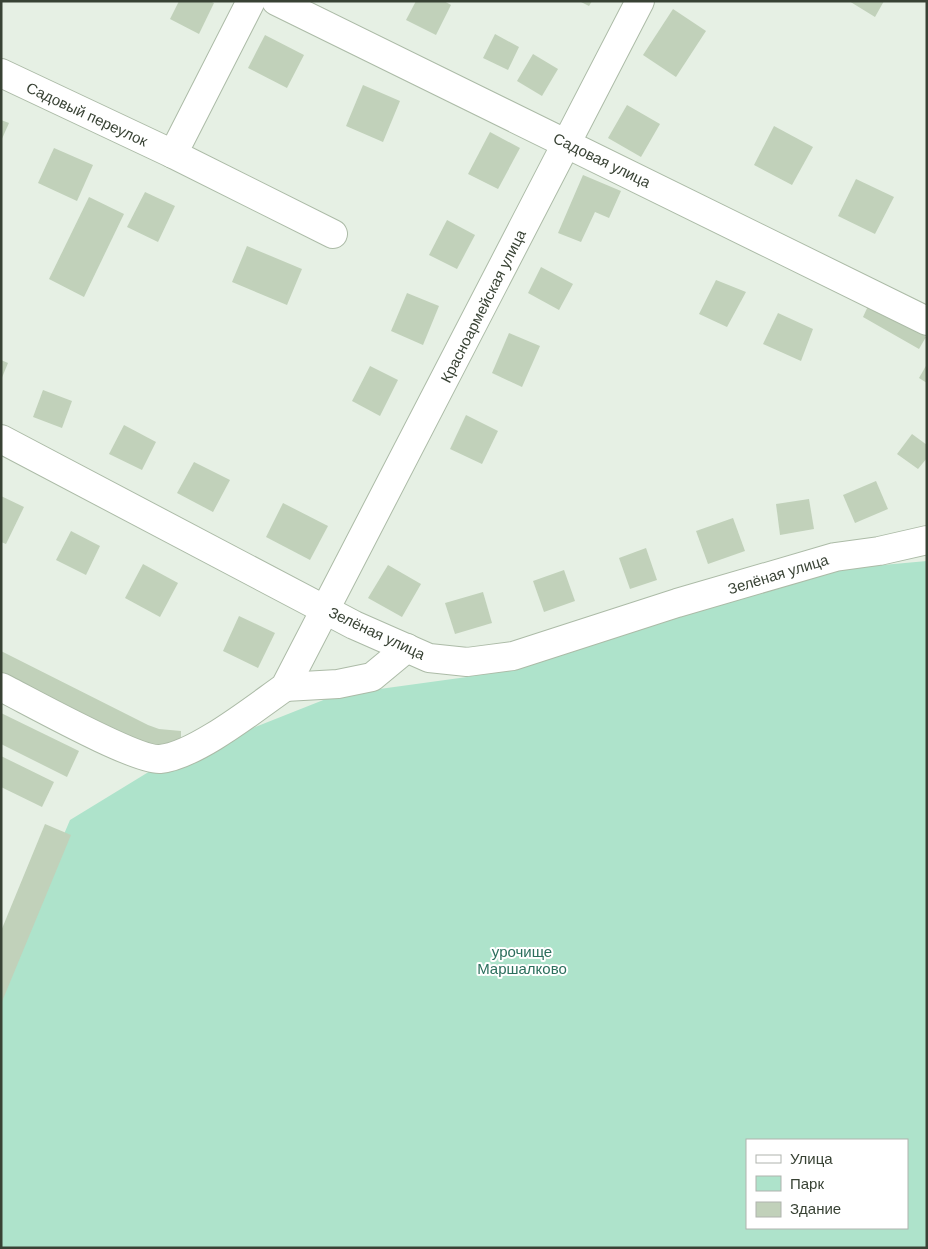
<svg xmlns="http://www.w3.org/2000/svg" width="928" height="1249" font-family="Arial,sans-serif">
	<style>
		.green { fill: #aee3cb; fill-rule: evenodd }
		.building { fill: #c1d1ba }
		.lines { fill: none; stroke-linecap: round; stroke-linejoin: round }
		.minor-casing { stroke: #acbba7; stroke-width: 30 }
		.minor { stroke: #fff; stroke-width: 28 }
		.labels { text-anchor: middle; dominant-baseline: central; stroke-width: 4; stroke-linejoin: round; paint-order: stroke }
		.street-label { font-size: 15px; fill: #384234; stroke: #fff }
		.park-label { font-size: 15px; fill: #2c6f5d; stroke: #fff }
	</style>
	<rect width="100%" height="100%" fill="#e6f0e4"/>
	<!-- green -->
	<path class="green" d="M 927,561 L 927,1248 L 1,1248 L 1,995 L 14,952 L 70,820 L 160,765 L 336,695 L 467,677 L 805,572 ZM 747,1140 L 907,1140 L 907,1228 L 747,1228 Z"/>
	<!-- building -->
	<g class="building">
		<path d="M 179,1 L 210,1 L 214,3 L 199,34 L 170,19 Z"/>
		<path d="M 416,1 L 444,1 L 451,5 L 436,35 L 406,20 Z"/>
		<path d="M 579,1 L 592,1 L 589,6 Z"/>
		<path d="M 849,1 L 884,1 L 875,17 Z"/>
		<path d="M 673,9 L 706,31 L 676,77 L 643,55 Z"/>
		<path d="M 495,34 L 519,47 L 508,70 L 483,58 Z"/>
		<path d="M 265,35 L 304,55 L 287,88 L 248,68 Z"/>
		<path d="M 533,54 L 558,69 L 542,96 L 517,81 Z"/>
		<path d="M 363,85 L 400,101 L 383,142 L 346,126 Z"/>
		<path d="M 627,105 L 660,124 L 641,157 L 608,138 Z"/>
		<path d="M 1,120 L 9,123 L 1,141 Z"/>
		<path d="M 774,126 L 813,147 L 792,185 L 754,165 Z"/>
		<path d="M 490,132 L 520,148 L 498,189 L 468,174 Z"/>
		<path d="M 54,148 L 93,165 L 77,201 L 38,183 Z"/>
		<path d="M 583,175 L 621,191 L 609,218 L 595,212 L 581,242 L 558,233 Z"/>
		<path d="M 856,179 L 894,197 L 875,234 L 838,216 Z"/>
		<path d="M 145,192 L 175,206 L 158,242 L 127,227 Z"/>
		<path d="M 89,197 L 124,214 L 84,297 L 49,279 Z"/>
		<path d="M 447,220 L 475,235 L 457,269 L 429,255 Z"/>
		<path d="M 247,246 L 302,269 L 287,305 L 232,282 Z"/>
		<path d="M 541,267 L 573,284 L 559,310 L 528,293 Z"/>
		<path d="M 716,280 L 746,292 L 727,327 L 699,314 Z"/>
		<path d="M 407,293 L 439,306 L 423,345 L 391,331 Z"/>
		<path d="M 869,304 L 926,337 L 919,349 L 863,317 Z"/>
		<path d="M 778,313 L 813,329 L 801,361 L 763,344 Z"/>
		<path d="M 509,333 L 540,346 L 522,387 L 492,373 Z"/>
		<path d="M 1,360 L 8,363 L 1,380 Z"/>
		<path d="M 927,364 L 927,383 L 919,378 Z"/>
		<path d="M 370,366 L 398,380 L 380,416 L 352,401 Z"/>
		<path d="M 43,390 L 72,401 L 62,428 L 33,417 Z"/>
		<path d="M 466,415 L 498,431 L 482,464 L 450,449 Z"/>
		<path d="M 124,425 L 156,442 L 142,470 L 109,454 Z"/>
		<path d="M 912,434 L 927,445 L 927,458 L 918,469 L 897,454 Z"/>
		<path d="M 194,462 L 230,480 L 213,512 L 177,493 Z"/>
		<path d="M 876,481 L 888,509 L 855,523 L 843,495 Z"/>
		<path d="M 1,496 L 24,507 L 6,544 L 1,542 Z"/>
		<path d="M 809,499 L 814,529 L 780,535 L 776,504 Z"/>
		<path d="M 283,503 L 328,526 L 310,560 L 266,537 Z"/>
		<path d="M 733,518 L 745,551 L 708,564 L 696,531 Z"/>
		<path d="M 71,531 L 100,546 L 86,575 L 56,560 Z"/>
		<path d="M 646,548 L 657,580 L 630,589 L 619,558 Z"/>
		<path d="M 143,564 L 178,583 L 160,617 L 125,598 Z"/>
		<path d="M 388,565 L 421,584 L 402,617 L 368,598 Z"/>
		<path d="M 564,570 L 575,601 L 544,612 L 533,581 Z"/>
		<path d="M 483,592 L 492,623 L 455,634 L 445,603 Z"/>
		<path d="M 239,616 L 275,633 L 258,668 L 223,651 Z"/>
		<path d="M 1,651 L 148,725 L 159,729 L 181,731 L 181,751 L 166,756 L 1,679 Z"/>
		<path d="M 1,713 L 79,751 L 67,777 L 1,744 Z"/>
		<path d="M 1,756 L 54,782 L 42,807 L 1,787 Z"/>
		<path d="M 45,824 L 71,835 L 1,1004 L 1,931 Z"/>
	</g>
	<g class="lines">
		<defs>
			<g id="minor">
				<path d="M 251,1 L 173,154 L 333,234"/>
				<path d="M 276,1 L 927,321"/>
				<path d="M 1,73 L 173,154"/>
				<path d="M 1,439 L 354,625 L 429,658 L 467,662 L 513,656 L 677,603 L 835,557 L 879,551 L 927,540"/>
				<path d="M 1,687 C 29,701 136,761 160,759 C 195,756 255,708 285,687 L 640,1"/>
				<path d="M 285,687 L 338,684 L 372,677 L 407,648"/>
			</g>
		</defs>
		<!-- minor casing -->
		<use href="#minor" class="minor-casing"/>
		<!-- minor -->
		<use href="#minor" class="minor"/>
	</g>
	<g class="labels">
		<!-- street labels -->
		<g class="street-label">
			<text transform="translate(87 114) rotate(25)">Садовый переулок</text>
			<text transform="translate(602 160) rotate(26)">Садовая улица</text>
			<text transform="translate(483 306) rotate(-63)">Красноармейская улица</text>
			<text transform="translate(778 574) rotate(-17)">Зелёная улица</text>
			<text transform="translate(377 633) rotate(25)">Зелёная улица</text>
		</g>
		<!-- park labels -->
		<g class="park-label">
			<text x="522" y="951">урочище<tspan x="522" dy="17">Маршалково</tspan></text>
		</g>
	</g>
	<!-- border -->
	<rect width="928" height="1249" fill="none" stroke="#384234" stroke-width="5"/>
	<!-- legend -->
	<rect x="746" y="1139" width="162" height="90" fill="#ffffff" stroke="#afb3ae"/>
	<rect x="756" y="1155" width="25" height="8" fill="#ffffff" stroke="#afb3ae"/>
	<text x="790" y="1164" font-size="15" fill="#384234">Улица</text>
	<rect x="756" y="1176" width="25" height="15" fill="#aee3cb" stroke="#afb3ae"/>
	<text x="790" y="1189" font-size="15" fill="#384234">Парк</text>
	<rect x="756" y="1202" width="25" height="15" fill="#c1d1ba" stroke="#afb3ae"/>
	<text x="790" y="1214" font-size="15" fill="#384234">Здание</text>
</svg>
